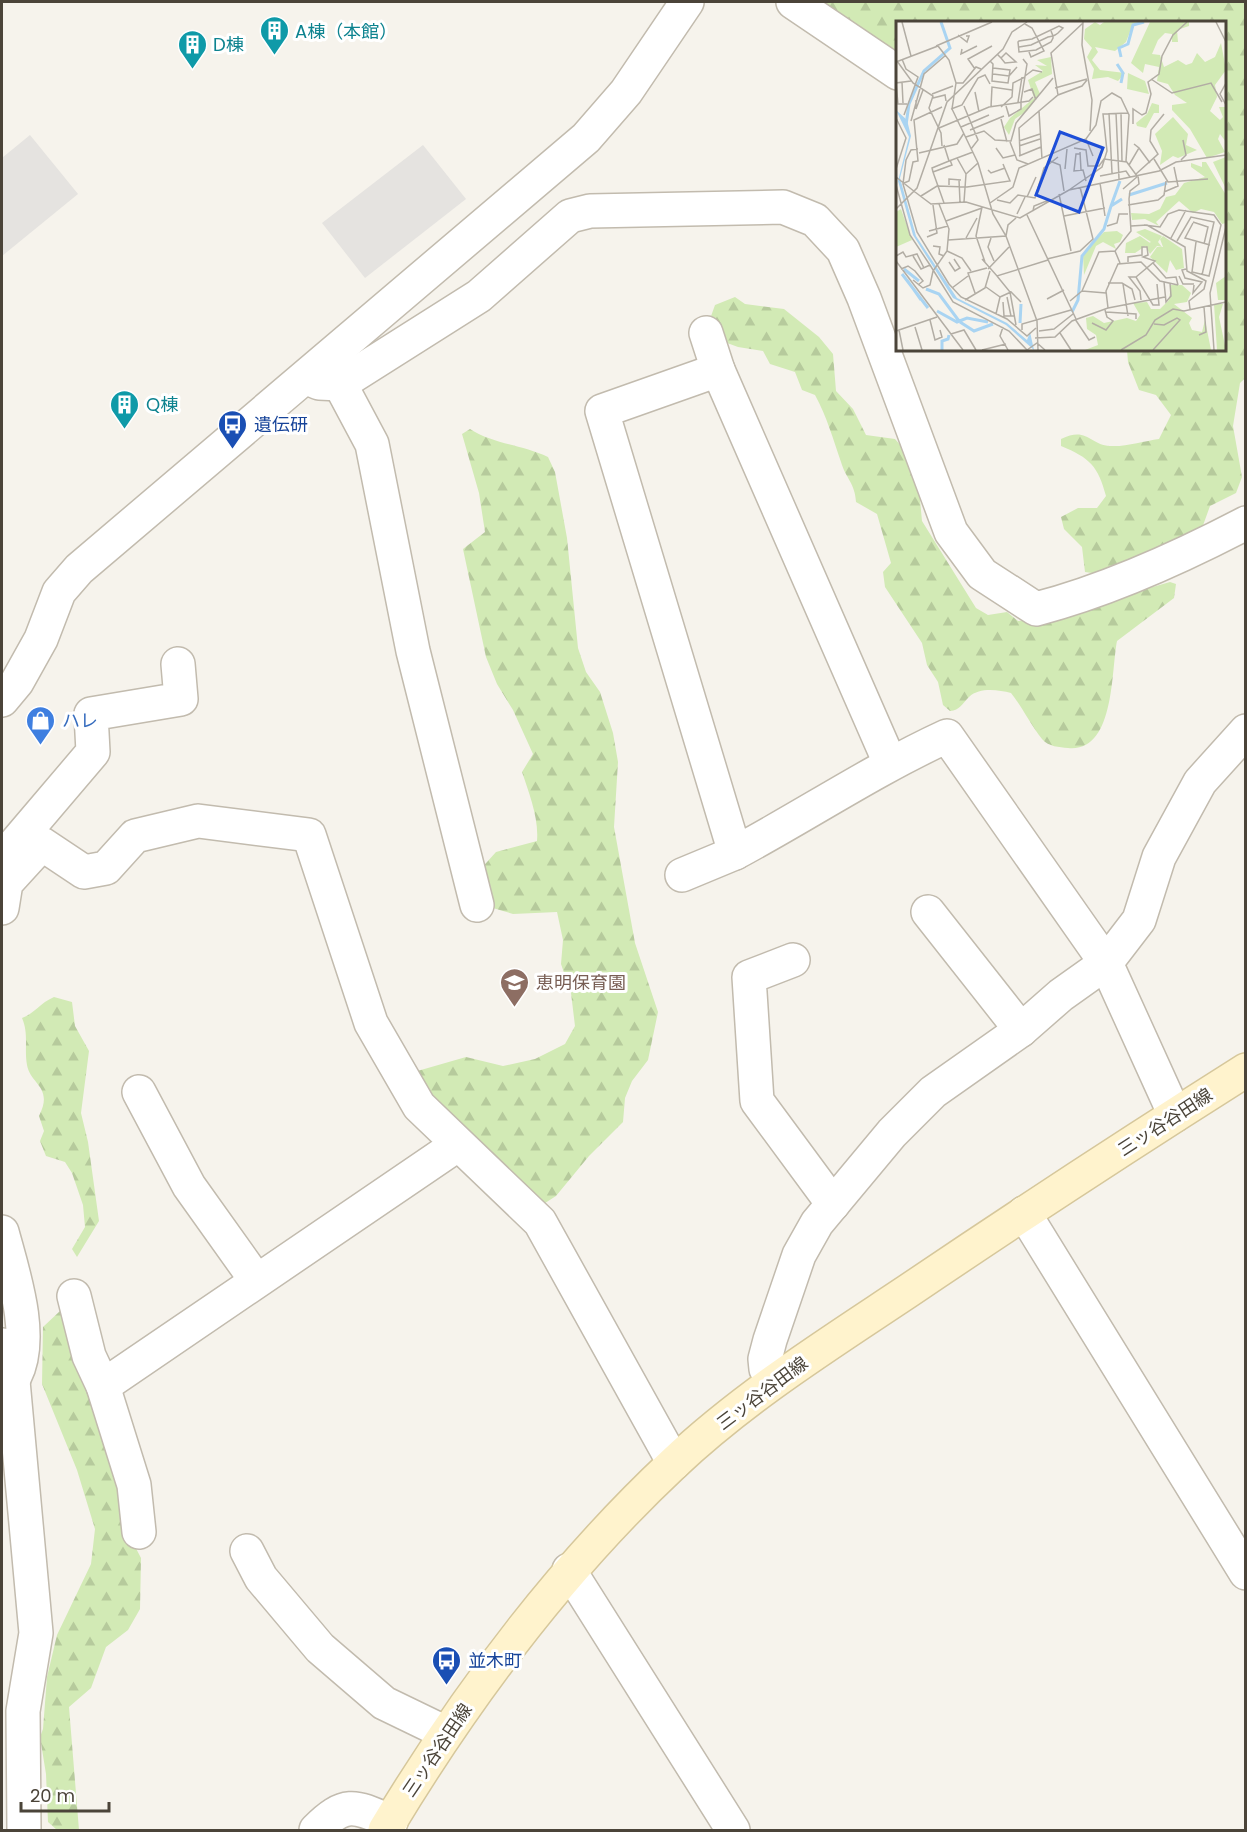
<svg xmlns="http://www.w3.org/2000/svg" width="1247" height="1832" font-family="Poppins,'Noto Sans JP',sans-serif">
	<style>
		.forest { fill: url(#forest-firs) }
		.parking { fill: #e5e3e0 }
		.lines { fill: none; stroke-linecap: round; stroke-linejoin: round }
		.street-casing { stroke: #c2bbae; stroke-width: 36 }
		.secondary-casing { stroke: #d6c79b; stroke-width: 36 }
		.street { stroke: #fff; stroke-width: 33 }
		.secondary { stroke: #fff3cd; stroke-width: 33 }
		.labels { text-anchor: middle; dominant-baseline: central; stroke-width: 6; stroke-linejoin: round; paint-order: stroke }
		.culture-label { font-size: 18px; fill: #0d838f; stroke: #fff; text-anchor: start }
		.transit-label { font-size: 18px; fill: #164399; stroke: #fff; text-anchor: start }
		.shop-label { font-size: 18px; fill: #366cbe; stroke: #fff; text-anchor: start }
		.education-label { font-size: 18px; fill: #785e54; stroke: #fff; text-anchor: start }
		.street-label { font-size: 18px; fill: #4b4439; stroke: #fff }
		.inset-river { fill: none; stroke: #a9d4f2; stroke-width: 3 }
		.inset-road { fill: none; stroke: #b2ada4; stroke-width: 1.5 }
		.view { fill: #1d4ed8; fill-opacity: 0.15; stroke: #1d4ed8; stroke-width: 3 }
		.inset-edge { fill: none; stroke: #4b4439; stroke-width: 3 }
	</style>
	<defs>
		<pattern id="forest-firs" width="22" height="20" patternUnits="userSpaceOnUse" patternTransform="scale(1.5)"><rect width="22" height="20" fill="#d2eab5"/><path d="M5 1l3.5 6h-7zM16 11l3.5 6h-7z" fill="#b6ca9c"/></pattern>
	</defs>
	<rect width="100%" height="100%" fill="#f6f3ec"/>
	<!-- forest -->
	<g class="forest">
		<path d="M 817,2 L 1245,2 L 1246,377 L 1240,383 L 1233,426 L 1242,477 L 1236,493 L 1210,506 L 1201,531 L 1106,575 L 1085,572 L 1082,547 L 1064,529 L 1061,517 L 1078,508 L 1097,508 L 1106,496 C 1098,466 1090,458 1061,446 L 1061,439 C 1087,426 1090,445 1110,446 C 1126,447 1144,441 1159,439 L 1171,415 L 1156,395 L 1139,390 L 1128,362 L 1127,350 L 1224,350 L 1224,22 L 898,22 L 897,55 Z"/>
		<path d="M 735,297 L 745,304 L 784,309 L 819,337 L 833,354 L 836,391 L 853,409 L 866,435 L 895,439 L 911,457 L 918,478 L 922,521 L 976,608 L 988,615 L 1007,612 L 1018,621 L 1045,618 L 1170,582 L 1176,584 L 1174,598 L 1117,641 C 1111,671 1115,753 1068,748 C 1059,747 1049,747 1042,739 C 1031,725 1022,707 1011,693 C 998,690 980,687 969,697 C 962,704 960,710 950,711 L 943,705 L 938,682 L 927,665 L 922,643 L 885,587 L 883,572 L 891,563 L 877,514 L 856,502 C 855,483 846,479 841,462 C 833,439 827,417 815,395 L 802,390 L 795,372 L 770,364 L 763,351 L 738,347 L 719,340 L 710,319 L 715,305 Z"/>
		<path d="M 470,429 C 493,444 523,445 548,457 L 555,472 L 567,538 L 578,648 L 586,672 L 600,692 L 613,733 L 618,762 L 614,827 L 635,943 L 658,1012 L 648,1060 L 632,1081 L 625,1098 L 623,1122 L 589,1156 L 556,1196 L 542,1205 L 486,1164 L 414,1072 L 466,1057 L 503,1066 L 535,1059 L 565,1044 L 575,1026 L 571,993 L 561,964 L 563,940 L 557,912 L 513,914 L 486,906 L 478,872 L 496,852 L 537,841 C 539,818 529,793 522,772 L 533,754 L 513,710 L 497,684 L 486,657 L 463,549 L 485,532 L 479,493 L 462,434 Z"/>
		<path d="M 54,997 L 72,1002 L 75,1026 L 89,1051 L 81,1113 L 88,1142 L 99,1221 L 77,1257 L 72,1249 L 85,1227 L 83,1205 L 72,1173 L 65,1162 L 46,1156 L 40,1141 L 44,1131 L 39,1116 C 54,1087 30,1084 27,1065 C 24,1048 29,1034 22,1018 C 35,1013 40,1003 54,997 Z"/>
		<path d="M 60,1311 L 72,1314 L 97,1393 L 128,1533 L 141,1558 L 140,1609 L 128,1630 L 106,1647 L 91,1688 L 69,1707 L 79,1830 L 57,1830 L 48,1822 L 46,1774 L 40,1737 L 43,1729 L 47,1677 L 57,1635 L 91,1564 L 95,1529 L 77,1470 L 42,1384 L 43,1327 Z"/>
	</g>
	<!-- parking -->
	<g class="parking">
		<path d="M 30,135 L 78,194 L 2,256 L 2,158 Z"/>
		<path d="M 423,145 L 466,199 L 365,278 L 322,223 Z"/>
	</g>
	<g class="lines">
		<defs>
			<g id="street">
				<path d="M 793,2 L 898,73"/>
				<path d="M 706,333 L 718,370 L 890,763"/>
				<path d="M 718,370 L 602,411 L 735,853 C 806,815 873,770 947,736 L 1106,963 L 1175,1115"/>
				<path d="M 307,378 L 319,383 L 340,384 L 479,296 L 570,216 L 590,211 L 783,207 L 815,220 L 843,250 L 864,298 L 951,532 L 982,574 L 1036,609 C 1109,590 1179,558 1246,523"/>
				<path d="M 340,384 L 372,444 L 413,651 L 477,905"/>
				<path d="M 2,700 L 17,682 L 41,639 L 59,592 L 79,569 L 586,138 L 626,92 L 687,2"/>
				<path d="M 42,844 L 84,872 L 106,868 L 135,836 L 198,821 L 309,835 L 371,1023 L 419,1106 L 540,1222 L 674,1463"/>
				<path d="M 2,859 L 93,752 L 91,714 L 181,699 L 178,664"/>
				<path d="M 682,875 L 735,853"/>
				<path d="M 2,908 L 6,883 L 38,848"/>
				<path d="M 928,912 L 1021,1030"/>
				<path d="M 793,960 L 749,977 L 757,1101 L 833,1204"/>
				<path d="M 139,1092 L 189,1186 L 256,1280"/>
				<path d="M 1024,1213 L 1246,1573"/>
				<path d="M 2,1232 C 13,1273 35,1337 15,1376"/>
				<path d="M 74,1296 L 89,1356 L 103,1386 L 134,1485 L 139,1532"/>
				<path d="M 2,1345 L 13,1381 L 36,1633 L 23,1711 L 24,1830"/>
				<path d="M 773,1381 L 766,1369 L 765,1359 L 770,1340 L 799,1255 L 817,1223 L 892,1133 L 933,1092 L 1021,1030 L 1061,995 L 1106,963 L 1139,920 L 1159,857 L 1200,782 L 1246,731"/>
				<path d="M 103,1386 L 457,1145"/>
				<path d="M 247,1551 L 261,1578 L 320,1648 L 384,1703 L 446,1733"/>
				<path d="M 569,1570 L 733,1830"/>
				<path d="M 316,1830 C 346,1800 355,1806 391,1822"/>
			</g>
			<path id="secondary" d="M 385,1830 C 465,1697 560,1570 673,1464 C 744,1397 827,1345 908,1291 C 1019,1216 1132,1142 1246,1070"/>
		</defs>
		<!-- street casing -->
		<use href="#street" class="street-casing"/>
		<!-- secondary casing -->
		<use href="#secondary" class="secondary-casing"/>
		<!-- street -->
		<use href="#street" class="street"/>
		<!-- secondary -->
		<use href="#secondary" class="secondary"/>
	</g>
	<!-- icons -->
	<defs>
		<symbol id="building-pin" viewBox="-11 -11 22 30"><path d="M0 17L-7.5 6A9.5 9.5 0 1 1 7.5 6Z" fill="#0f9aa8" stroke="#fff"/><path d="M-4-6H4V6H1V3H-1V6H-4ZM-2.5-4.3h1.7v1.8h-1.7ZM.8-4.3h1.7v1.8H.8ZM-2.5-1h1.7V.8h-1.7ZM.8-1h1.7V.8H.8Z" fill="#fff"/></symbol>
		<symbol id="bus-pin" viewBox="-11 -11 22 30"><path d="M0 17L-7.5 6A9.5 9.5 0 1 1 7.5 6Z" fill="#1a4fb4" stroke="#fff"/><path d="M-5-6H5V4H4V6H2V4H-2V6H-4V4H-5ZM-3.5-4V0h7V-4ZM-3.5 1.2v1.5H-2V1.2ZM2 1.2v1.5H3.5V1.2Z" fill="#fff"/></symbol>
		<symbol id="shop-pin" viewBox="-11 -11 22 30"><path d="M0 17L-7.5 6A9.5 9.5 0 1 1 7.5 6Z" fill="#3f7fe0" stroke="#fff"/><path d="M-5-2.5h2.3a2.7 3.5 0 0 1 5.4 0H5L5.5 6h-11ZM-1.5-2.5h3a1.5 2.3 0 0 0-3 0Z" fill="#fff"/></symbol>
		<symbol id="school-pin" viewBox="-11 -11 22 30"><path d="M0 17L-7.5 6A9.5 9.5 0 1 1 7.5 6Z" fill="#8d6e63" stroke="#fff"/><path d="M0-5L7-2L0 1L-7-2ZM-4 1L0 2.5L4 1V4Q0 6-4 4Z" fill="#fff"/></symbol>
	</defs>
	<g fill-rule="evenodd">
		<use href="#building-pin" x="258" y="14" width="33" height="45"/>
		<use href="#building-pin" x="176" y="28" width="33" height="45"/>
		<use href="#building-pin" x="108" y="388" width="33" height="45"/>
		<use href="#bus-pin" x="216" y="408" width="33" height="45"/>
		<use href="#shop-pin" x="24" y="704" width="33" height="45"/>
		<use href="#school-pin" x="498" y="966" width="33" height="45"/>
		<use href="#bus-pin" x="430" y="1644" width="33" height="45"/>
	</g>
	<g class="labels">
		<!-- culture labels -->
		<g class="culture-label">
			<text x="295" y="31">A棟（本館）</text>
			<text x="213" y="44">D棟</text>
			<text x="146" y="404">Q棟</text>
		</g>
		<!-- transit labels -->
		<g class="transit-label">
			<text x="254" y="424">遺伝研</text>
			<text x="468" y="1660">並木町</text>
		</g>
		<!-- shop labels -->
		<g class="shop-label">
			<text x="62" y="720">ハレ</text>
		</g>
		<!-- education labels -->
		<g class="education-label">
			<text x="536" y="982">恵明保育園</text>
		</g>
		<!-- street labels -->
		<g class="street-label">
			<text transform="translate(1165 1122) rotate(-33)">三ッ谷谷田線</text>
			<text transform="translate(762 1393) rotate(-37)">三ッ谷谷田線</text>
			<text transform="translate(437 1750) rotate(-56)">三ッ谷谷田線</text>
		</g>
	</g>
	<!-- overview -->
	<g transform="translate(896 21)">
		<rect width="330" height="330" fill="#f6f3ec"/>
		<path d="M 249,208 L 266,215 L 262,221 L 266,226 L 261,225 L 254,233 L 249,224 L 255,221 L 240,211 Z" fill="#d2eab5"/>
		<path d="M 199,1 L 204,4 L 208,1 L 251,1 L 237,3 L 230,21 L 219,30 L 199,26 L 202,31 L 196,39 L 204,49 L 229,52 L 222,60 L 212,56 L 196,58 L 198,48 L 191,36 L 196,27 L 188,18 L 189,8 ZM 254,1 L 293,1 L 293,5 L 281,9 L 282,21 L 276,21 L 276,13 L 269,12 L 262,19 L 256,33 L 264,34 L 268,46 L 282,39 L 290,44 L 296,42 L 301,32 L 309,41 L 319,36 L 325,22 L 330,49 L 319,64 L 321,76 L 314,90 L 324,99 L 327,96 L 323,86 L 330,86 L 330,121 L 324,113 L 322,118 L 329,131 L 311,137 L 294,108 L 276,89 L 276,84 L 291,82 L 279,74 L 272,63 L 261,60 L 263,46 L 249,43 L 247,52 L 235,42 ZM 155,36 L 156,53 L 139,61 L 144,73 L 131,90 L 119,98 L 113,114 L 108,106 L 114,97 L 138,77 L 132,59 L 147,50 L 139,44 L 151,45 L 141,39 ZM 232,52 L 249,60 L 253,73 L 231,68 ZM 256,82 L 263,84 L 263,92 L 258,92 L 250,107 L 241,105 L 240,102 L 251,93 ZM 277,96 L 292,113 L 290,124 L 301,129 L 282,137 L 277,135 L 264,144 L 266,130 L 259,113 ZM 330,136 L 330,168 L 317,141 ZM 306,141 L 310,141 L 330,174 L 330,202 L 326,203 L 318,191 L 305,188 L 297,192 L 283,180 L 260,201 L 263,205 L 249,198 L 236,199 L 235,192 L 253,193 L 264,188 L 270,176 L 279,174 L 288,162 L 309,156 L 295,146 L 295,142 L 306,146 ZM 221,210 L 227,214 L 224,221 L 218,223 L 220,228 L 207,221 L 200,225 L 188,254 L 187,234 L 191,227 L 208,211 ZM 244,215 L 254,222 L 239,232 L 229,232 L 230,222 ZM 267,215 L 286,228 L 288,247 L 280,249 L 274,239 L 271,252 L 254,236 L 261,226 L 267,226 L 264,218 ZM 330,255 L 330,279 L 322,279 L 320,262 ZM 275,264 L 286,264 L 295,272 L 291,281 L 278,283 L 296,297 L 293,302 L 296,309 L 306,311 L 309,299 L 315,329 L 189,329 L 202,324 L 200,314 L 191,308 L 190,297 L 197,295 L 208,302 L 231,297 L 240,300 L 244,294 L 237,282 L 251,281 L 255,288 L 264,288 L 273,279 ZM 318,283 L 327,283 L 323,296 L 330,329 L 321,329 Z" fill="#d2eab5"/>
		<path d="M 5,188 L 16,219 L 0,226 L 0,191 Z" fill="#d2eab5"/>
		<path d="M 0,89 L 11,99 L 15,115 L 4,157 L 20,215 L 61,277 L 111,302 L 131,319 L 134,311 L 138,329 L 110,304 L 57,277 L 17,214 L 2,160 L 13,116 Z" fill="#a9d4f2"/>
		<path class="inset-river" d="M 225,36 L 223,27 L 232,23 L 237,4 L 248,1M 221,43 L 227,52 L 225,62M 10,104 L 13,83 L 28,50 L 54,27 L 45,1M 233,174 L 271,162M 215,185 L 224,160M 8,248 L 23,260M 6,253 L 32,287M 11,259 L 25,279M 30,268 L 43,273 L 63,300M 41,290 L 61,301 L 71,297 L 92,301M 176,291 L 182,279 L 186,235 L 208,208 L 215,185 L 226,178M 64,301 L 78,310 L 97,303M 124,302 L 125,283M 46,329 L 46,320 L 52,318 L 53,314"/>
		<path class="inset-road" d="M 6,1 L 15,35M 187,1 L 186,24 L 196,79 L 194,110M 320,1 L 330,21M 129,3 L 136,7 L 148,30 L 135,36 L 133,31M 62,14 L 71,21 L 73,15 L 70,15M 40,25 L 96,1M 123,26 L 135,24 L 152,16 L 157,15 L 159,14 L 162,12 L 167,7 L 163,5 L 136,18 L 123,20 L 122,21 L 123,31 L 140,29 L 155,21 L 157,17 L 157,15 L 155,10M 66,28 L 65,33 L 81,25M 101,33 L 105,37 L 109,42 L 120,41 L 110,32 L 105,37M 6,38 L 10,48 L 22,56 L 8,94M 1,40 L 17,62 L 37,75 L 33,87 L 45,112 L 46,125M 94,40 L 97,43 L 96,60 L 112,62 L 114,49 L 97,47M 0,41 L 42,25 L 53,39 L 60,62 L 67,62 L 80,46 L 85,48M 79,48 L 72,38 L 96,25M 97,53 L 113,55 L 121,46M 129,55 L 137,49 L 146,51M 255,58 L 276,72 L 315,62 L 326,81M 6,61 L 7,82M 60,62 L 56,88 L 82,142 L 97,193 L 110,215 L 141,300 L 142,329M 330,62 L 324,73 L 330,84M 159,67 L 191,58M 79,71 L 83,91M 128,71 L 136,68 L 140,79M 36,73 L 57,65M 162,74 L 155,32 L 187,2M 37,77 L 49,74 L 50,80M 20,79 L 20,88 L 27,69M 125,80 L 131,43 L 127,38M 122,81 L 126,56M 11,83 L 2,83 L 0,62 L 15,60M 68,85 L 82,119 L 75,128M 110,85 L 113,95 L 125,88 L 125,80M 95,86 L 96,66 L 116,69M 105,86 L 116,76 L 117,62 L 129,56M 55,88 L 66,84 L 82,57 L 89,54 L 94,63M 213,92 L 216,152M 220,92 L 223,158M 225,92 L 226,141M 0,97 L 10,117 L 0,148M 105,98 L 111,121M 15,100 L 28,53 L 50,34M 237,103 L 237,88 L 246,94 L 250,92 L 255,73 L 252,61 L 263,53 L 266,35 L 277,14 L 291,1M 65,106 L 93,94M 43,107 L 93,86 L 133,80 L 137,76M 74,109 L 108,95M 70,116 L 88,110 L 99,119 L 115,120 L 120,102 L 157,57M 190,118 L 197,135M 123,120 L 144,113M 114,121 L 121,139 L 132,143M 48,124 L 53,140 L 77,131M 123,125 L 144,118M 100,127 L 107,137 L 119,134M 178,127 L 190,129 L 192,145 L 203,145 L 208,138 L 231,141M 243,127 L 254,142M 22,128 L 15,129 L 10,139 L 7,163 L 21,211 L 53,263 L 65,276 L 111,298 L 131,315 L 140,307M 184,131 L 185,149M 23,132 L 61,123 L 68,112M 184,133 L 180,133 L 178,150 L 187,149 L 190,160M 124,134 L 123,107 L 143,90M 123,135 L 145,126M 61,137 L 70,153M 146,138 L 143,90 L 162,74 L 186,65 L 191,59M 258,138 L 272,161 L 312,158M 285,139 L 290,134 L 287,119M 154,140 L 164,144 L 168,170M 233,144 L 243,127 L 238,123M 169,148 L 171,128M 92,149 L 95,152 L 109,147M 37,151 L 36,147 L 53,140M 240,153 L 262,133 L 254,120 L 255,109 L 268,93M 204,155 L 230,150 L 234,156M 0,156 L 19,171M 63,159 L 64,181M 8,162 L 13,160 L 17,141 L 22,140 L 18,99 L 46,86M 204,162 L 209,195M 0,164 L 14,214 L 34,244M 53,164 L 53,158 L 65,159M 227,168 L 242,155M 173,169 L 206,146 L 211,130 L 207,93 L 232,92M 19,171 L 35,183 L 70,181 L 124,197 L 173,169 L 263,150 L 280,141 L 330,134M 268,171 L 282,165 L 278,146M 163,173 L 175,230M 25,175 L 41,165 L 71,166 L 114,160 L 107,143M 131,176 L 140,156M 101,179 L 114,182 L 122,174 L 139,177 L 148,147 L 162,136M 68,181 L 70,153 L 82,142M 48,182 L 37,151 L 56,144 L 54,139M 94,182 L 117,166 L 123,147 L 190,118 L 200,104 L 205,80 L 216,72 L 225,77 L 233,94 L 230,140 L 241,155M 232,184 L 262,179 L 268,174 L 270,160M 86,186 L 80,215 L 89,241M 0,188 L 21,167 L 51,81 L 107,28 L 116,11 L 131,1M 137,190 L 138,185 L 153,179M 121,193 L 129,176M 131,194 L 180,298M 168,195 L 209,187M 50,200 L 86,187M 297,201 L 312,206 L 308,223M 297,202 L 289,217 L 314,224M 248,204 L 264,206 L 272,193 L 283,189 L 318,194 L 325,204 L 313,255 L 296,251 L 300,221M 211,205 L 221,202 L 223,193 L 232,193M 235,205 L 251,204 L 289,226 L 291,250 L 310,260 L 308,268 L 293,280 L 294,288M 33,210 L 52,205M 31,216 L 41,212 L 37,184M 70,217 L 81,197M 95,217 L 92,226 L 98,240M 275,217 L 290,189M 52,219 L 110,215 L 112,204 L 120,197M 281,220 L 295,196 L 318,201 L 306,254M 37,225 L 44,226 L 43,233 L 48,235M 51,230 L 66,237 L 75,250M 0,235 L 7,231 L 10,236 L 21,233 L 28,247M 17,235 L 25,248 L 34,244 L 57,281 L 113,310 L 131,329M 86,238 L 101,255 L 152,239M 151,238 L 184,230 L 197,218 L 184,166M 0,240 L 67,329M 53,241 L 59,250 L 64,247 L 58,238M 232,241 L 232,236 L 246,234 L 246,226 L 251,226 L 252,234 L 247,236 L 259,240 L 240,256M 224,242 L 219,230 L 235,210 L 233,178 L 234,170 L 243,163 L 242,154M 257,242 L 270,257 L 280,256 L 282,264M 5,248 L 12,245 L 19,250 L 27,260 L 22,264M 92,248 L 113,226M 290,248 L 286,249 L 289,257 L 306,261 L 297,272 L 298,264M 101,255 L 114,271 L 120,304M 283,255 L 287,263 L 298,263M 17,259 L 27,267 L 34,264 L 37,250 L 51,230 L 53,208 L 43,183M 268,261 L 270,281 L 275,275 L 274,262M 212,262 L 226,262 L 236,268 L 239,279M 227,263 L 232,295M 90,266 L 104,276 L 100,293M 56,267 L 72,255M 186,270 L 203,231 L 219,230M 79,272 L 72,252 L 91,247M 104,276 L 115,271 L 125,281M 111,276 L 115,295M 151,278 L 168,269M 69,279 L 89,267 L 94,250M 245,279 L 244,270 L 233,256 L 240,256 L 257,284 L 263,284 L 261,263M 174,280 L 186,270 L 210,272M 107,281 L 108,295 L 119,295M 212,287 L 269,276M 210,291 L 240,293 L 240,298M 179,298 L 193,319 L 199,316M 34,299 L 39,319 L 46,316 L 44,309M 196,302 L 210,309 L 217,300 L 211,296 L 209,289M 19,306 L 26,329M 107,306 L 104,315 L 112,329M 3,309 L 7,329M 126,309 L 126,303 L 175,289M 0,310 L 41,296M 143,310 L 158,308 L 177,293M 164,312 L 175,329M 55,313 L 68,309 L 80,329M 303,314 L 310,311 L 308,286M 139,317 L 159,316 L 176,300 L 212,287 L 210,270 L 222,243 L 245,241 L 264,260 L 282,264M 86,329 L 110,323M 131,329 L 141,322 L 149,329M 225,329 L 250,314 L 259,299 L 277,288 L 288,290 L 330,281M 257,329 L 284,299 L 281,297 L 268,304 L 258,303M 318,329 L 314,272 L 330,206"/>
		<path class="view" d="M 164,111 L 207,127 L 183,191 L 140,174 Z"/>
		<rect width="330" height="330" class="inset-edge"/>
	</g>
	<!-- border -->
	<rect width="1247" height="1832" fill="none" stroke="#4b4439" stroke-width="6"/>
	<!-- scale -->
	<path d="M21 1802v9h88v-9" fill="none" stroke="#4b4439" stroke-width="3"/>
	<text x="30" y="1802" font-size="18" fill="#4b4439" stroke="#ffffff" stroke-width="4.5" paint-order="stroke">20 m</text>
</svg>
